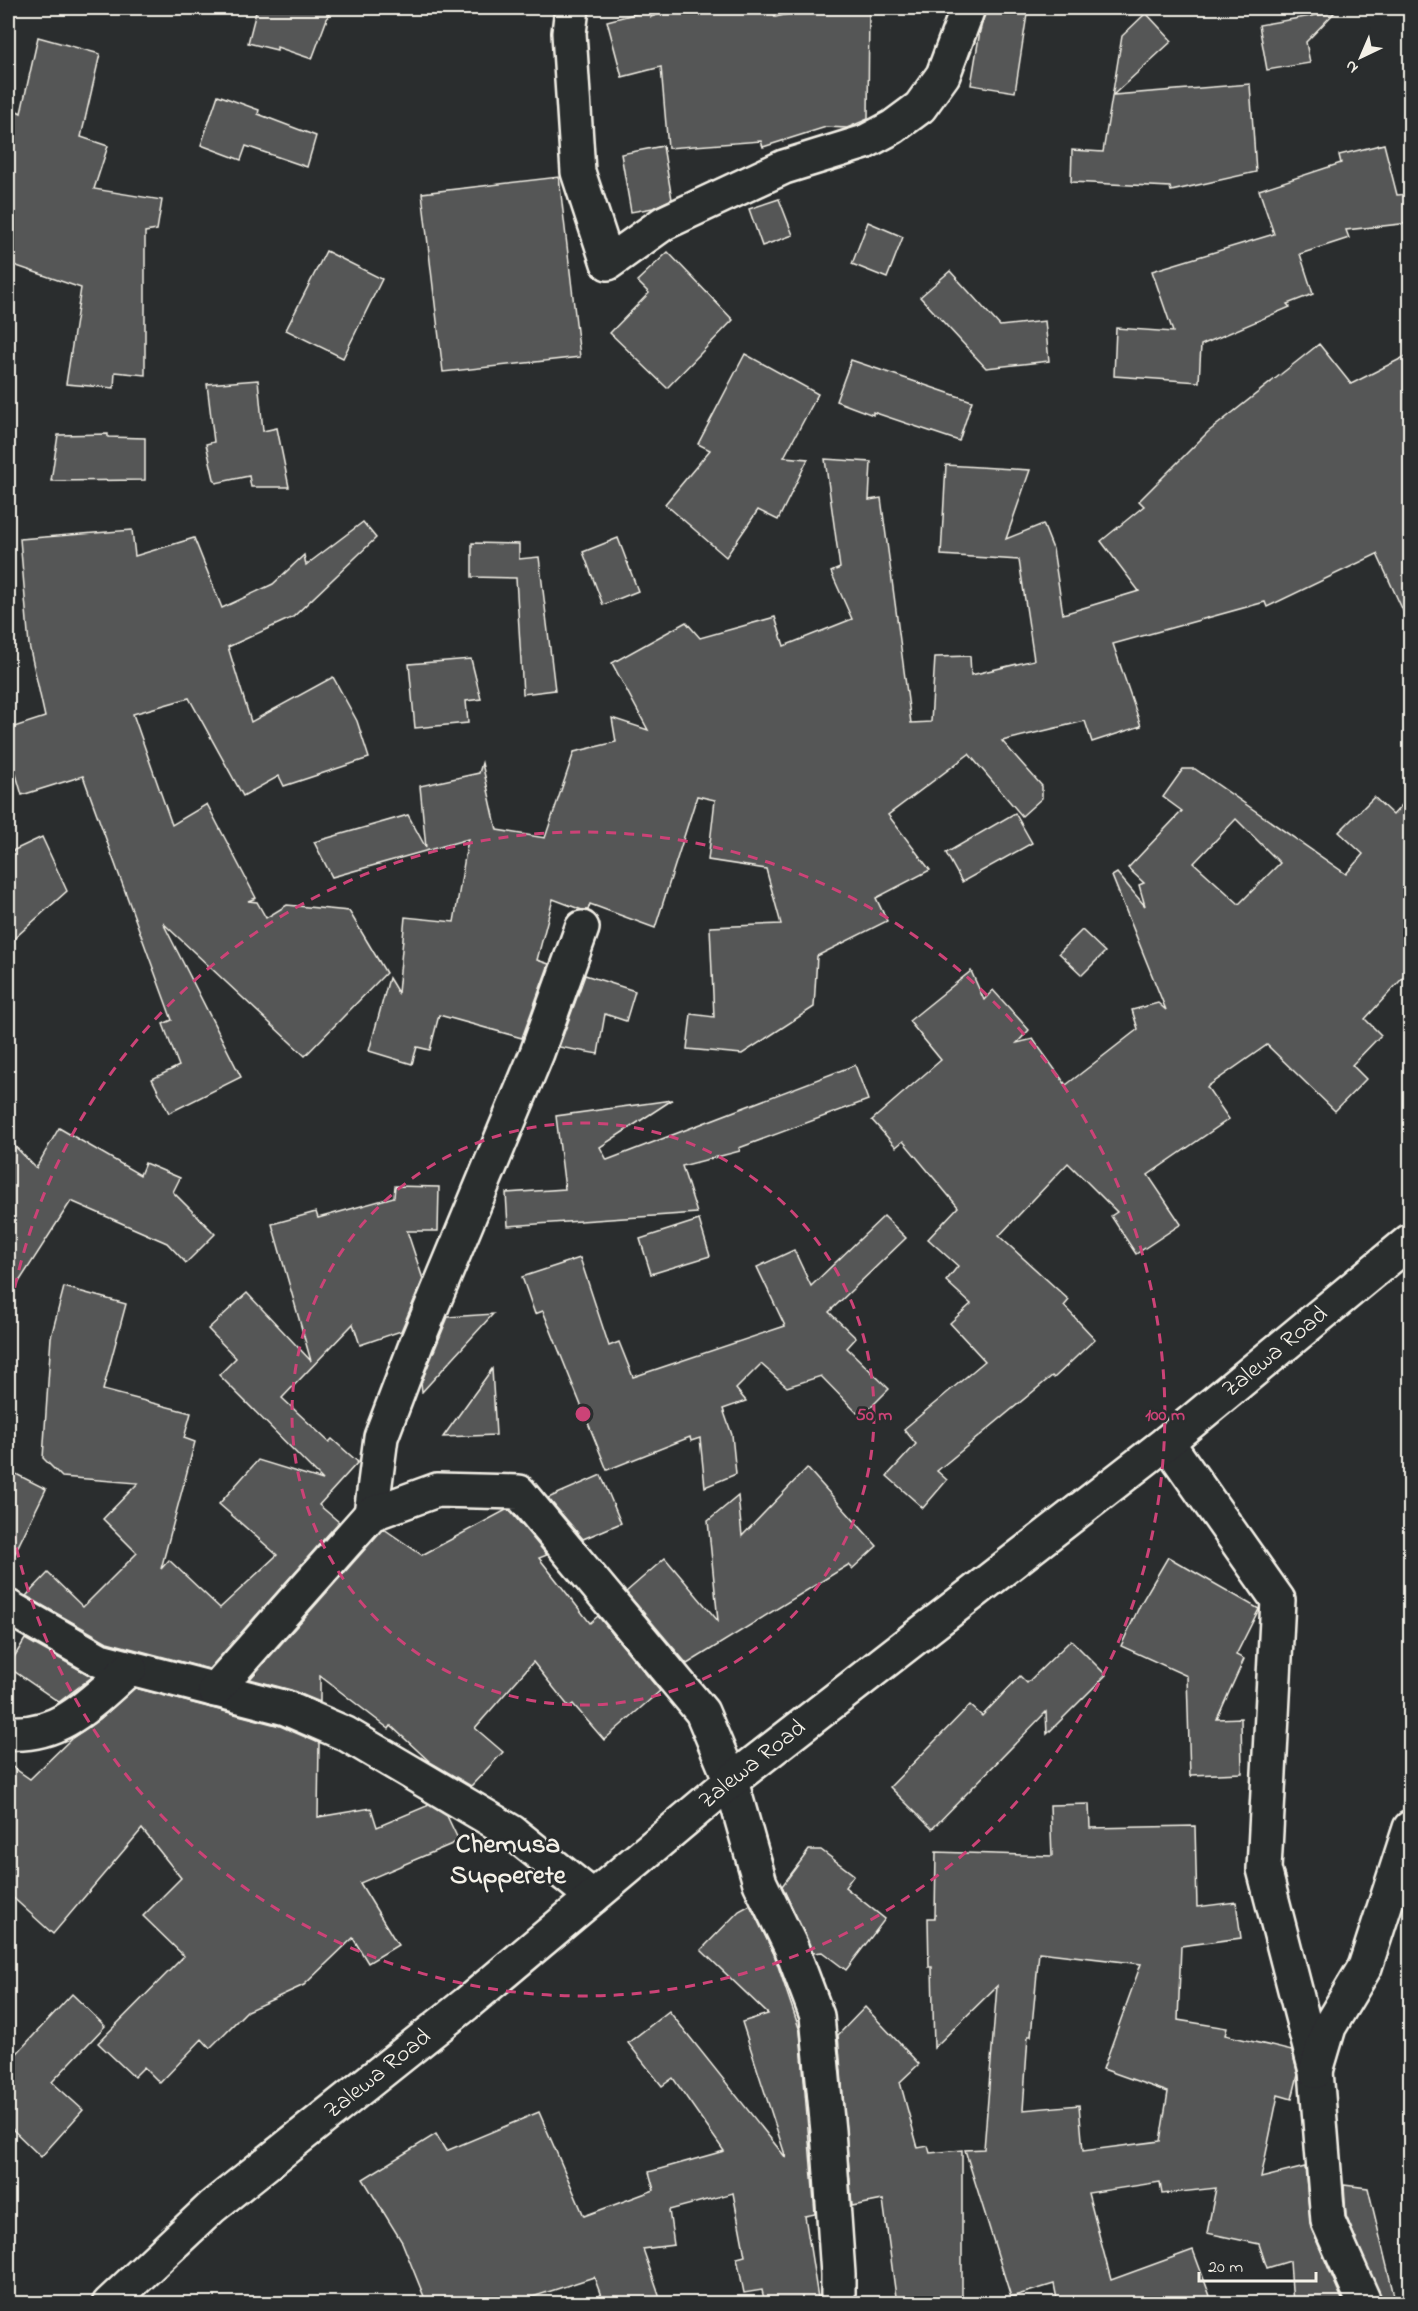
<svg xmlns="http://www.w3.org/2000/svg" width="1418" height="2311" font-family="'Indie Flower',sans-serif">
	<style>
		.building { fill: #555756; stroke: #f4f1e8; stroke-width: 1.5; fill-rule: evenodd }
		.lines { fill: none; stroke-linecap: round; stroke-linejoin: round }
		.minor-casing { stroke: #f4f1e8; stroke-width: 38 }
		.highway-casing { stroke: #f4f1e8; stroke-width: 38 }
		.minor { stroke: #2a2d2e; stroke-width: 33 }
		.highway { stroke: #2a2d2e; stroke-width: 33 }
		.ring { fill: none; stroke: #cc4377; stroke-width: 3; stroke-dasharray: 10 8 }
		.labels { text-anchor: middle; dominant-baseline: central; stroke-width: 5; stroke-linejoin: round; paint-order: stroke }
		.street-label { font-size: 24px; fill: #f4f1e8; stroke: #2a2d2e }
		.quarter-label { font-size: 27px; font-weight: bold; fill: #f4f1e8; stroke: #2a2d2e }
		.centre { fill: #cc4377; stroke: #2a2d2e; stroke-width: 3 }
		.ring-label { font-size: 18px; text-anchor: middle; font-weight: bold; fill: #cc4377; stroke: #2a2d2e; stroke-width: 5; stroke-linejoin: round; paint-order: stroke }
	</style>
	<rect width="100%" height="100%" fill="#2a2d2e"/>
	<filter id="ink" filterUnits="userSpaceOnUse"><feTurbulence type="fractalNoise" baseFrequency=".0167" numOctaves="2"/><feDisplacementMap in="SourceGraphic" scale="12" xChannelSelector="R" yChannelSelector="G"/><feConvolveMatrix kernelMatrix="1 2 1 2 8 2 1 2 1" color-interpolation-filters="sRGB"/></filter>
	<g filter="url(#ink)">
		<!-- building -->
		<g class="building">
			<path d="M 257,8 L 331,8 L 312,59 L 277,47 L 277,50 L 248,43 Z"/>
			<path d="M 677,8 L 772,8 L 775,17 L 815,8 L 869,8 L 868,119 L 847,128 L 826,127 L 763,147 L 761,141 L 668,148 L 661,67 L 622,77 L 607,21 L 650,10 L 651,17 Z"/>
			<path d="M 986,8 L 1028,8 L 1015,92 L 971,85 L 980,31 Z"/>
			<path d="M 1335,12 L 1306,42 L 1310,63 L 1267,70 L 1259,25 Z"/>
			<path d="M 1146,13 L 1172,41 L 1113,95 L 1250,84 L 1256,172 L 1171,191 L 1170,187 L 1071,182 L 1072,150 L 1103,152 L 1122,36 Z"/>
			<path d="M 38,37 L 100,54 L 81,137 L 108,146 L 94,189 L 162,200 L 157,230 L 145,232 L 145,375 L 115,372 L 114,388 L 66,384 L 81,288 L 8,263 L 8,106 L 21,113 Z"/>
			<path d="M 218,95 L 259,110 L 258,114 L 316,136 L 307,167 L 246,146 L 241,160 L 201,145 Z"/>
			<path d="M 1384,144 L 1397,195 L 1410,194 L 1410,223 L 1346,230 L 1349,238 L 1300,254 L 1313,294 L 1287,304 L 1290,307 L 1201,345 L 1199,382 L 1114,376 L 1116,328 L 1173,332 L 1152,271 L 1274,234 L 1259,190 L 1341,163 L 1339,155 Z"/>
			<path d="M 663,146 L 672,199 L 653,208 L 631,212 L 621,154 Z"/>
			<path d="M 559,177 L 580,357 L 443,372 L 422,193 Z"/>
			<path d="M 779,199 L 793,235 L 762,246 L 749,209 Z"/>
			<path d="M 868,222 L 903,237 L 887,278 L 852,264 Z"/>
			<path d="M 326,251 L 382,279 L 343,358 L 286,330 Z"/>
			<path d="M 668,252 L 733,320 L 667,388 L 610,333 L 649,293 L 637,281 Z"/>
			<path d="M 950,271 L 1000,326 L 1045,321 L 1049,361 L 986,368 L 920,297 Z"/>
			<path d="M 1319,344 L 1351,384 L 1410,354 L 1410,626 L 1377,554 L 1267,607 L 1265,602 L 1113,644 L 1141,726 L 1092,742 L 1085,721 L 1002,741 L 1042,786 L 1042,798 L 1022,816 L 969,754 L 888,815 L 930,870 L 876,898 L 887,921 L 817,956 L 814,1007 L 742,1054 L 687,1049 L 691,1014 L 714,1017 L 710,927 L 781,924 L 766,869 L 708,860 L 715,800 L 697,796 L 655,928 L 590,904 L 588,910 L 582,910 L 553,899 L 537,960 L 549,964 L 522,1038 L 439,1015 L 430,1050 L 417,1047 L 412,1064 L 369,1051 L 389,978 L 398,993 L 405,917 L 454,922 L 468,839 L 332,877 L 314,842 L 408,815 L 426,848 L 420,786 L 479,773 L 482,763 L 497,830 L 545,838 L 574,752 L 616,742 L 612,718 L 648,730 L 612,663 L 686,622 L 700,638 L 775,617 L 784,646 L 852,619 L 831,572 L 840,568 L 825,459 L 871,462 L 869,500 L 881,498 L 911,723 L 931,722 L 935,657 L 970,656 L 971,675 L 1034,660 L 1019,560 L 941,555 L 946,465 L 1030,470 L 1006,539 L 1043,524 L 1053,549 L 1063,614 L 1139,591 L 1101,541 L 1144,506 L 1139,501 L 1208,432 Z"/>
			<path d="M 745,354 L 818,394 L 784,457 L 808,459 L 778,520 L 758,510 L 726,557 L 665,504 L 710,450 L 698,444 Z"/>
			<path d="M 851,360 L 972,401 L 959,441 L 873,412 L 873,415 L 836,401 Z"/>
			<path d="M 258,380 L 263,431 L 277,428 L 289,487 L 251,487 L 249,476 L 216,483 L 214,479 L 206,444 L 214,442 L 207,384 Z"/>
			<path d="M 108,434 L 108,437 L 145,438 L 145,480 L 51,481 L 58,435 Z"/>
			<path d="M 363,522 L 376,538 L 293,617 L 228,647 L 251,722 L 333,677 L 357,721 L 369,758 L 284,786 L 279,776 L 243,796 L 189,698 L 133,714 L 172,825 L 207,804 L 256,898 L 248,901 L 257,902 L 266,918 L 287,905 L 349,911 L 386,973 L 305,1056 L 163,923 L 241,1077 L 169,1113 L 152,1079 L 179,1066 L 163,1024 L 172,1020 L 83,776 L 22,795 L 8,747 L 8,729 L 45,717 L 29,645 L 20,539 L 132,530 L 135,556 L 194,538 L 222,608 L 273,584 L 304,555 L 306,565 Z"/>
			<path d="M 618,538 L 638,591 L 603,605 L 583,552 Z"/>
			<path d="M 472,543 L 519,544 L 519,559 L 539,557 L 555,690 L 523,694 L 516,578 L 472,577 Z"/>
			<path d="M 471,659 L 481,699 L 466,701 L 468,723 L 415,728 L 409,664 Z"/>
			<path d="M 1183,769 L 1195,769 L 1346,874 L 1363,854 L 1339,832 L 1374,797 L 1393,815 L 1410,796 L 1410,970 L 1365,1019 L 1381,1035 L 1352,1065 L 1366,1079 L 1335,1111 L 1267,1045 L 1207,1087 L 1229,1119 L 1148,1175 L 1181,1224 L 1136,1254 L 1111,1216 L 1117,1212 L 1068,1163 L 999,1236 L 1069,1300 L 1064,1306 L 1095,1339 L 1054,1378 L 1052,1376 L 937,1471 L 947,1480 L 923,1508 L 887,1476 L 916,1444 L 904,1429 L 985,1361 L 950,1323 L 971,1304 L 946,1281 L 958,1266 L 928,1239 L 958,1207 L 903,1141 L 896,1147 L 872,1120 L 941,1060 L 909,1021 L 971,971 L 984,1000 L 993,990 L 1029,1030 L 1017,1043 L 1033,1039 L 1066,1085 L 1138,1029 L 1132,1010 L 1158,1003 L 1166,1010 L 1112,876 L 1117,873 L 1145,906 L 1139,885 L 1144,883 L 1128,868 L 1182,811 L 1163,797 ZM 1236,819 L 1280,863 L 1239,904 L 1194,863 Z"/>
			<path d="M 1015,813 L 1032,843 L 962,882 L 946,853 Z"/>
			<path d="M 42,837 L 67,891 L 8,944 L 8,853 Z"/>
			<path d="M 1082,930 L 1105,952 L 1082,975 L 1059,953 Z"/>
			<path d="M 585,975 L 635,991 L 626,1021 L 605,1014 L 598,1054 L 559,1047 Z"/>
			<path d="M 855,1065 L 868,1100 L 739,1148 L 740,1151 L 682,1166 L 697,1213 L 508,1226 L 506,1193 L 565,1189 L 556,1116 L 672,1100 L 600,1147 L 607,1160 Z"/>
			<path d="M 59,1128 L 140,1175 L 145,1163 L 180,1178 L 173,1192 L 215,1234 L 186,1263 L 167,1243 L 71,1201 L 8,1299 L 8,1139 L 36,1168 Z"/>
			<path d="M 395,1186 L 439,1187 L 438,1231 L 407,1231 L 423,1279 L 401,1331 L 360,1345 L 353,1324 L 282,1398 L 329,1442 L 332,1439 L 358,1462 L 319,1505 L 339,1522 L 209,1669 L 107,1642 L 26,1596 L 48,1573 L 83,1607 L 137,1553 L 103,1519 L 138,1483 L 62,1477 L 43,1458 L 51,1337 L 64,1287 L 126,1304 L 103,1390 L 191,1413 L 184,1438 L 195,1442 L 161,1569 L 169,1560 L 220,1608 L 277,1555 L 219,1504 L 258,1460 L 323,1480 L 219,1375 L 236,1358 L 208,1329 L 247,1293 L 311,1361 L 272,1224 L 316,1212 L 318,1218 L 394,1197 Z"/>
			<path d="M 884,1216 L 906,1238 L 829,1312 L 856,1338 L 847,1348 L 889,1389 L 861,1417 L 821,1376 L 787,1387 L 761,1364 L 736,1389 L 746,1401 L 723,1409 L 732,1435 L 736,1474 L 705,1487 L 700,1438 L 691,1441 L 690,1437 L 607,1470 L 543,1311 L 535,1314 L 522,1277 L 580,1258 L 609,1346 L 619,1342 L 633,1377 L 785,1326 L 757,1267 L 794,1250 L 811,1286 Z"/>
			<path d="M 699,1220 L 710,1256 L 651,1274 L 640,1239 Z"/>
			<path d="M 493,1314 L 422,1392 L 421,1383 L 448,1317 Z"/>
			<path d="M 492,1369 L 496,1435 L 443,1437 Z"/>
			<path d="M 807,1468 L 877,1546 L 852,1569 L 848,1565 L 687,1664 L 626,1592 L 665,1558 L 718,1621 L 708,1521 L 738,1496 L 742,1536 Z"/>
			<path d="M 8,1470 L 46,1489 L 8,1567 Z"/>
			<path d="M 601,1475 L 621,1523 L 583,1539 L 548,1498 Z"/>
			<path d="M 506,1510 L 510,1511 L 547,1555 L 539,1558 L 590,1623 L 598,1616 L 660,1691 L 604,1740 L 573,1704 L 569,1707 L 533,1662 L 475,1728 L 503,1752 L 471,1786 L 430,1762 L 391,1726 L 389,1729 L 320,1676 L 320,1702 L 291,1690 L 250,1679 L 382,1530 L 384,1529 L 422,1555 Z"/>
			<path d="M 1168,1557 L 1259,1609 L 1236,1655 L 1244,1659 L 1217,1719 L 1241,1718 L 1242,1773 L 1191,1775 L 1190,1777 L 1187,1676 L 1121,1646 L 1141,1603 Z"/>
			<path d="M 25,1639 L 91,1676 L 92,1677 L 59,1702 L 8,1667 Z"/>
			<path d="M 1071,1640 L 1106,1675 L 1047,1734 L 1046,1712 L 932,1829 L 890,1787 L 970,1705 L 982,1716 L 1020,1676 L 1027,1683 Z"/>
			<path d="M 135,1688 L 280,1726 L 319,1743 L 318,1817 L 371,1808 L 377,1827 L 429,1805 L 447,1816 L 459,1841 L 360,1883 L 398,1945 L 368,1963 L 353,1938 L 304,1985 L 247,2011 L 210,2048 L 202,2039 L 160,2083 L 144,2067 L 134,2077 L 98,2043 L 184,1956 L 143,1916 L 181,1878 L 142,1829 L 53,1934 L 8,1893 L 8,1764 L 30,1779 L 71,1739 L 100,1719 Z"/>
			<path d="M 1089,1804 L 1090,1828 L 1195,1826 L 1197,1907 L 1236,1902 L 1241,1938 L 1181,1946 L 1178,2020 L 1227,2028 L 1225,2035 L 1292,2051 L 1298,2075 L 1292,2099 L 1278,2095 L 1261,2178 L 1305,2167 L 1311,2228 L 1344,2304 L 1293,2304 L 1290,2261 L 1267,2268 L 1259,2244 L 1207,2233 L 1216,2188 L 1162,2194 L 1160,2182 L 1088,2193 L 1111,2280 L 1193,2250 L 1213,2304 L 1058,2304 L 1054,2284 L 1011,2297 L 965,2150 L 984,2149 L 997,1986 L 934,2048 L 932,1967 L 929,1967 L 928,1918 L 935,1918 L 936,1852 L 1052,1856 L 1050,1805 ZM 1039,1952 L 1141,1964 L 1103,2069 L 1168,2092 L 1160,2141 L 1083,2151 L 1079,2105 L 1023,2110 L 1028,2036 L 1031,2036 Z"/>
			<path d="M 809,1850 L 821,1850 L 854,1875 L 845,1887 L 885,1919 L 846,1970 L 822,1952 L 813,1953 L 782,1886 Z"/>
			<path d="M 750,1905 L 774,1954 L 800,2031 L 815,2214 L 805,2216 L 819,2304 L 765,2304 L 762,2290 L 744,2293 L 737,2258 L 745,2256 L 733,2193 L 669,2210 L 674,2245 L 643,2249 L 662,2304 L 604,2304 L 594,2277 L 511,2304 L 427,2304 L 402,2242 L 363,2179 L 436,2134 L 446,2151 L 539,2112 L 584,2216 L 654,2190 L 649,2172 L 724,2151 L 673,2078 L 662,2086 L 628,2043 L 669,2011 L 786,2158 L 742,2022 L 768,2014 L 701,1950 L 739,1911 Z"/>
			<path d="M 72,1994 L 105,2026 L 52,2082 L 83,2110 L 41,2157 L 8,2125 L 8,2063 Z"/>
			<path d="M 865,2007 L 919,2064 L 900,2082 L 918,2148 L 928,2146 L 930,2153 L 962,2150 L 962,2304 L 897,2304 L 883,2200 L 852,2206 L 838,2035 Z"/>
			<path d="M 1344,2185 L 1368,2188 L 1396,2304 L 1383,2304 L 1346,2216 Z"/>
		</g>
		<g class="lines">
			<defs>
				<g id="minor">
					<path d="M 572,8 L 569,33 L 578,172 L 608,263 L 664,223 L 784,167 L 865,142 L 893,127 L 920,107 L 943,75 L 968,8"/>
					<path d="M 1167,1442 L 1278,1600 L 1264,1869 L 1316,2071 L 1328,2221 L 1365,2304"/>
					<path d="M 371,1514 L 381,1437 L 417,1342 L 537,1053 L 582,928"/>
					<path d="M 8,1607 L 100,1660 L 286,1708 L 346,1734 L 512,1832 L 593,1897"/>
					<path d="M 215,1690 L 371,1514 L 437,1490 L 519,1492 L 702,1712 L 731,1781 L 760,1883 L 791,1947 L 817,2016 L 828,2131 L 838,2274 L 838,2304"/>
					<path d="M 8,1733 C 62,1737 92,1701 130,1668"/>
					<path d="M 1316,2071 L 1329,2027 L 1365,1967 L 1410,1828"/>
				</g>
				<g id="highway">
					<path id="s1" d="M 109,2304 L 212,2207 L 466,2004 L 731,1781 L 1167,1442 L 1410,1241"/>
				</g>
			</defs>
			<!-- minor casing -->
			<use href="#minor" class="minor-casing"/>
			<!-- highway casing -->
			<use href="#highway" class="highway-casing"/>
			<!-- minor -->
			<use href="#minor" class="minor"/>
			<!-- highway -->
			<use href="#highway" class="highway"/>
		</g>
	</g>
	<!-- distance rings -->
	<g class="ring">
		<circle cx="583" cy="1414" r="291"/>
		<path d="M8 1323A582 582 0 1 1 8 1505"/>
	</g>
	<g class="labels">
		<!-- street labels -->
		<g class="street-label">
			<text stroke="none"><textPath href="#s1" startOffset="1506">Zalewa Road</textPath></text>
			<text stroke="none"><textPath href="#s1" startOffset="840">Zalewa Road</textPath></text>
			<text stroke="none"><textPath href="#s1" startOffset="354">Zalewa Road</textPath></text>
		</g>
		<!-- quarter labels -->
		<g class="quarter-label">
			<text x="508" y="1845">Chemusa<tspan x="508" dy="31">Supperete</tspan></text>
		</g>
	</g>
	<circle cx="583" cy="1414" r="9" class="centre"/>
	<g class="ring-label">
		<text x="874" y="1420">50 m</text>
		<text x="1165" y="1420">100 m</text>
	</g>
	<!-- margin -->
	<rect width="1418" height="2311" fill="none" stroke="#2a2d2e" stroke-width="30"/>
	<rect x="15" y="15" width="1388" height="2281" fill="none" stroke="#f4f1e8" stroke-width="2" filter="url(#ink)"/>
	<!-- north arrow -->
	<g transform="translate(1361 57) rotate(224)" stroke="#2a2d2e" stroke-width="4.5" paint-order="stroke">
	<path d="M0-4.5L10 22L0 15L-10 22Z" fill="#f4f1e8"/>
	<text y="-9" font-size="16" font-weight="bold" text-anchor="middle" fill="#f4f1e8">N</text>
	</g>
	<!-- scale -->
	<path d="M1199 2272v9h117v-9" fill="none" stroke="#f4f1e8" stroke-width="3"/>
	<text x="1208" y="2272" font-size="18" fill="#f4f1e8" stroke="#2a2d2e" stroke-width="4.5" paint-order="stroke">20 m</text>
</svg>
